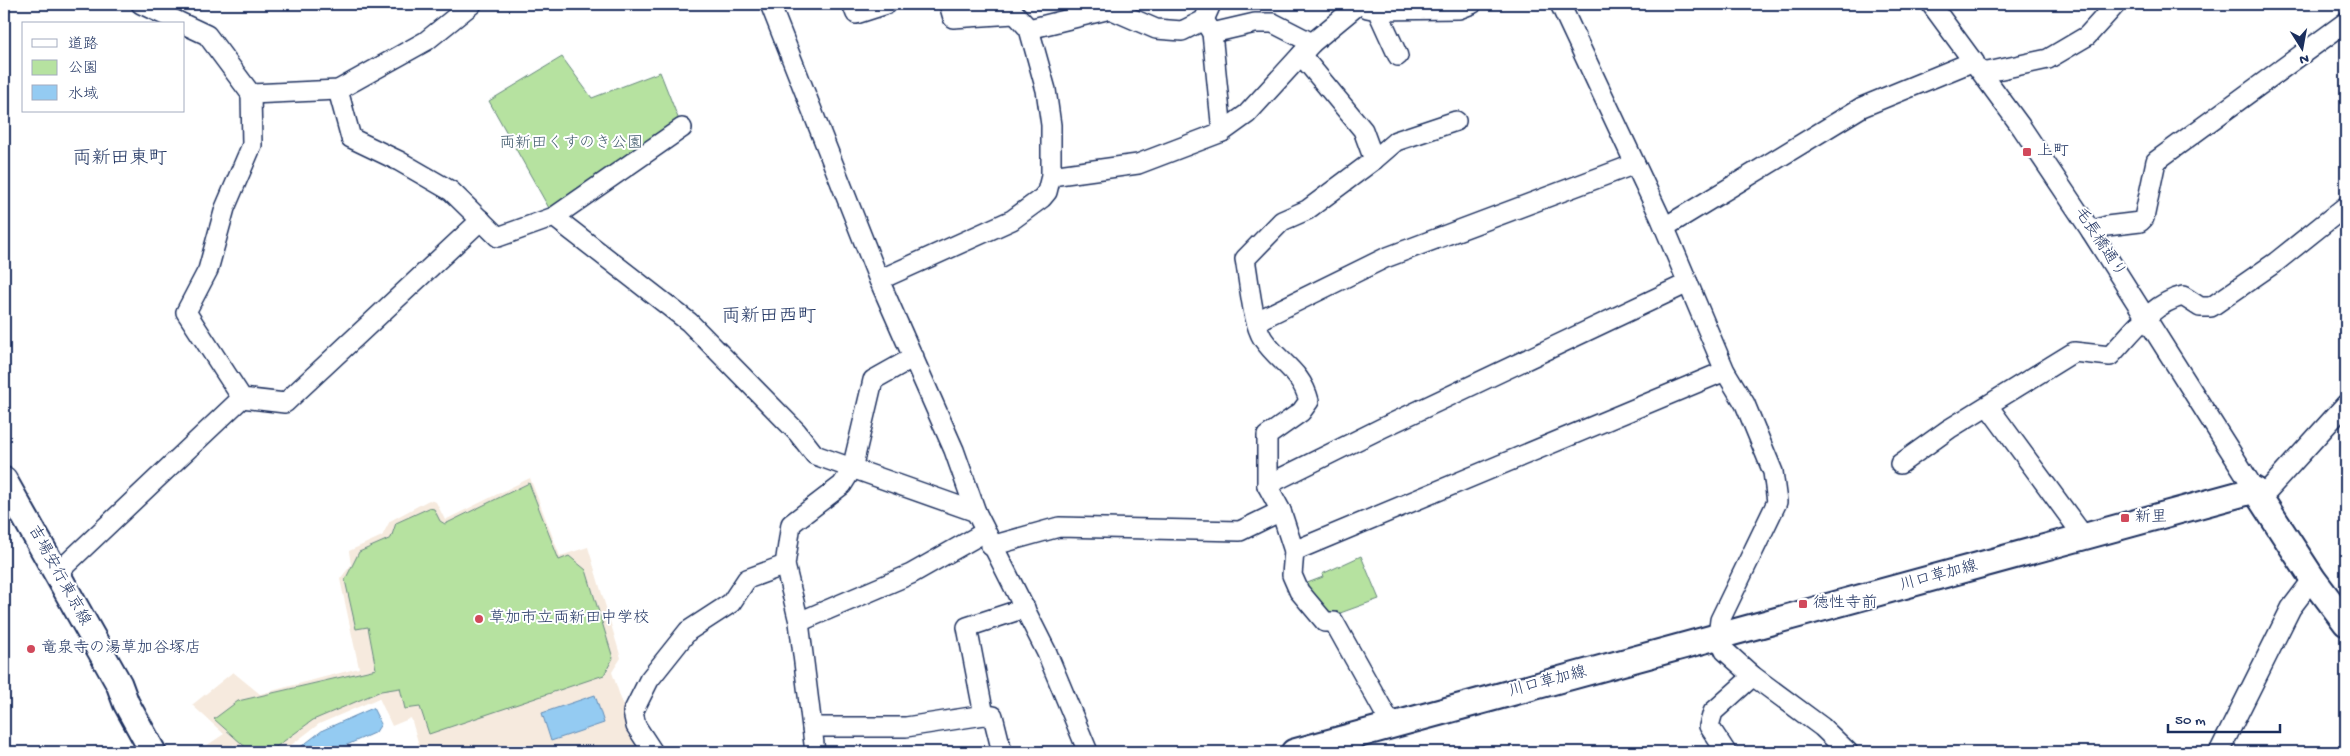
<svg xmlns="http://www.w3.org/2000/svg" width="2350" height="756" font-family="'Gochi Hand','Klee One',sans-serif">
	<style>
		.built { fill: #f6eade }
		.green { fill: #b6e2a0; stroke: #68887f }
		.water { fill: #94cbf2; stroke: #648db7 }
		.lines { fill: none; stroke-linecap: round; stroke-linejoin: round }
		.minor-casing { stroke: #1b2f5e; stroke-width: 22 }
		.major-casing { stroke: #1b2f5e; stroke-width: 29 }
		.minor { stroke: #fff; stroke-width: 19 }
		.major { stroke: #fff; stroke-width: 25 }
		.poi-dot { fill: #d1495b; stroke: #fff; stroke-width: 2 }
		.labels { text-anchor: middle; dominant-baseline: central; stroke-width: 4; stroke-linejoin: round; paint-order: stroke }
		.park-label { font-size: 16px; fill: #425c6e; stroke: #fff }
		.poi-label { font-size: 16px; fill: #1b2f5e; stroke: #fff; text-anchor: start }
		.street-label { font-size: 16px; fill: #1b2f5e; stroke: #fff }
		.quarter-label { font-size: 19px; fill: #1b2f5e; stroke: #fff }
	</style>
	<rect width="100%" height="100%" fill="#fff"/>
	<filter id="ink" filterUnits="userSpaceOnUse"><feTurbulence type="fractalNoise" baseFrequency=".02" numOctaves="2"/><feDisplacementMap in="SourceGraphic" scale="10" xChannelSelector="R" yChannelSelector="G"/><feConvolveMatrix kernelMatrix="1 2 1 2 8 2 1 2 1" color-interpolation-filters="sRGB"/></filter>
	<g filter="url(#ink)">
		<!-- built -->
		<path class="built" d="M 530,478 L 560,556 L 588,547 L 621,658 L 612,672 L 630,726 L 647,752 L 421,752 L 411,718 L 392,726 L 379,698 L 319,724 L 282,752 L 243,752 L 234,744 L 223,752 L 197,752 L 224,734 L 192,705 L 233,672 L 260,694 L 359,668 L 340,579 L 351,565 L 349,551 L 382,536 L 390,521 L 429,500 L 436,502 L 445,520 Z"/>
		<!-- green -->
		<g class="green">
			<path d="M 562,57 L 592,98 L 660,72 L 682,128 L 554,217 L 489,101 Z"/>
			<path d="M 529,483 L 559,560 L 569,556 L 586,570 L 613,658 L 604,675 L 429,734 L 420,707 L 405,709 L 400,688 L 381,691 L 313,720 L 269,752 L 251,752 L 214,719 L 238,701 L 376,669 L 368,627 L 356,629 L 345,580 L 359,552 L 391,538 L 396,523 L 429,508 L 434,509 L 440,521 L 445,524 Z"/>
			<path d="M 1361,556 L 1379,599 L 1329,617 L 1302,585 L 1323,577 L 1322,574 Z"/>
		</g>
		<!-- water -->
		<g class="water">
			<path d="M 595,695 L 604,723 L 551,741 L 542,713 Z"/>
			<path d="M 373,708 L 381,724 L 376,732 L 331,752 L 294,752 L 323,730 Z"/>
		</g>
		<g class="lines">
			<defs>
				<g id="minor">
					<path d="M 141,4 L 207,35 L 251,94 L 338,90 L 426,41 L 472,4"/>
					<path d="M 770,4 L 879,280 L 954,450 L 976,512 L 1047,653 L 1088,752"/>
					<path d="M 852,4 L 856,14 L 887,4"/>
					<path d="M 949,4 L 953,18 L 1014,14"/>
					<path d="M 1006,4 L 1029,29 L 1046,90 L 1051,125 L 1051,176 L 1138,164 L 1222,132 L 1247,114 L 1312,43 L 1358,5"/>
					<path d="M 1560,4 L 1661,219 L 1725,371 L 1745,404 L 1773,472 L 1777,502 L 1720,620 L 1718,636 L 1725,651 L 1753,676 L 1822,727 L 1848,752"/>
					<path d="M 1931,4 L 2022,128 L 2091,231 L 2255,490"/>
					<path d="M 1367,8 L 1377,10 L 1398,56"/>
					<path d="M 1377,10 L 1459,9 L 1472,4"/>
					<path d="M 1204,20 L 1212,33 L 1222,132"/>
					<path d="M 1029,29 L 1110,9 L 1156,29 L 1182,31 L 1204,20 L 1211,4"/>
					<path d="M 1212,33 L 1255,23 L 1273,23 L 1312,43"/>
					<path d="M 1301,55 L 1363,130 L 1374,160"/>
					<path d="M 1983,73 L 2048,59 L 2087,36 L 2116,4"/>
					<path d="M 338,90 L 351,138 L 399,161 L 451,191 L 498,237 L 554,217 L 689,322 L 797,432 L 815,455 L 976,512"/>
					<path d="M 251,94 L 252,145 L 225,208 L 208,270 L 186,312 L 242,398 L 285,403 L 481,220"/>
					<path d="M 554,217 L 682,128"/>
					<path d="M 1665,227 L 1862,107 L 1974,61"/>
					<path d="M 2091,231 L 2107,226 L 2140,222 L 2144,218 L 2156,161 L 2346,22"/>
					<path d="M 879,280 L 1012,220 L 1042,198 L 1047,192 L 1051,176"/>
					<path d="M 1257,321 L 1385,258 L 1635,164"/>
					<path d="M 1988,406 L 2085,538"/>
					<path d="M 1900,464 L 1949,429 L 2074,352 L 2110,356 C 2131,334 2152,303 2183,296 L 2200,307 L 2211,307 L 2276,262 L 2346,206"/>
					<path d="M 1267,485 L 1382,428 L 1688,283"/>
					<path d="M 2261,498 L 2346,404"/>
					<path d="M 991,546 L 1059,527 L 1240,531 L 1281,511"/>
					<path d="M 1294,551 L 1725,371"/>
					<path d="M 56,574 L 242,398"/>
					<path d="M 799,622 L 911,574 L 985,532"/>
					<path d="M 984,715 L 967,627 L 1025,608"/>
					<path d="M 1392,726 L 1334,622 L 1325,622 L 1299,591 L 1292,575 L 1294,551 L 1281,511 L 1267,485 L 1267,436 L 1301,412 L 1309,401 C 1301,370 1279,363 1263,339 C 1252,322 1249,279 1245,259 L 1282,221 L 1307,210 L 1374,160 L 1396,141 L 1456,121"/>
					<path d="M 812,727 L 906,727 L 984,715 L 993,716 L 1002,752"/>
					<path d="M 653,752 L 636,726 L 633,712 L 649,680 L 688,631 L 731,603 L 747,579 L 785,565"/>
					<path d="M 815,752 L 799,622 L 785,565 L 791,524 L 842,485 L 852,469 L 873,380 L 914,357"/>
					<path d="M 1726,752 L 1709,726 L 1713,712 L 1753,676"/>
					<path d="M 2219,752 L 2291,608 L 2313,579"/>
				</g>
				<g id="major">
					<path d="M 4,480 L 119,684 L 126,703 L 153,752"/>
					<path d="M 1294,752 L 2255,490 L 2313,579 L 2346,623"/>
				</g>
			</defs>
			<!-- minor casing -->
			<use href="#minor" class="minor-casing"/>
			<!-- major casing -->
			<use href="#major" class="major-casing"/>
			<!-- minor -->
			<use href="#minor" class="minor"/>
			<!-- major -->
			<use href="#major" class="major"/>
		</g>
	</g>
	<!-- markers -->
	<g class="poi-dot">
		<rect x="2022" y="147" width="10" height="10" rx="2.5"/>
		<rect x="2120" y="513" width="10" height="10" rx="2.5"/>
		<rect x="1798" y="599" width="10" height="10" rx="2.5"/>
		<circle cx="479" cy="619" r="5"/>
		<circle cx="31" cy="649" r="5"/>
	</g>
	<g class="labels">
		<!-- park labels -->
		<g class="park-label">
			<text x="571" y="144">両新田くすのき公園</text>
		</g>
		<!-- poi labels -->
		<g class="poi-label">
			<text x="2037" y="152">上町</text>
			<text x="2135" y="518">新里</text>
			<text x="1813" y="604">徳性寺前</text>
			<text x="489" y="619">草加市立両新田中学校</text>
			<text x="41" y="649">竜泉寺の湯草加谷塚店</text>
		</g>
		<!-- street labels -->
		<g class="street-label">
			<text transform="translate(2099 243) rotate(57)">毛長橋通り</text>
			<text transform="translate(58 576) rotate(61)">吉場安行東京線</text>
			<text transform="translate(1939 577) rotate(-15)">川口草加線</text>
			<text transform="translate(1548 683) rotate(-15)">川口草加線</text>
		</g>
		<!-- quarter labels -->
		<g class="quarter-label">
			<text x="120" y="159">両新田東町</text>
			<text x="769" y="317">両新田西町</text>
		</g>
	</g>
	<!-- margin -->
	<rect width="2350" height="756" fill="none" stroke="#fff" stroke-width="20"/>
	<rect x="10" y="10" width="2330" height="736" fill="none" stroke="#1b2f5e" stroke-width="2" filter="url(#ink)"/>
	<!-- legend -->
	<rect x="22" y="22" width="162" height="90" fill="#ffffff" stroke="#a4acbf"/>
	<rect x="32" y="39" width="25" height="8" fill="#ffffff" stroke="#a4acbf"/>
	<text x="68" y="48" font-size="15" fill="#1b2f5e">道路</text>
	<rect x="32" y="60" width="25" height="15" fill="#b6e2a0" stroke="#a4acbf"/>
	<text x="68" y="72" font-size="15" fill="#1b2f5e">公園</text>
	<rect x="32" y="85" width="25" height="15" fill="#94cbf2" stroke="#a4acbf"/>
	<text x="68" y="98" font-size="15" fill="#1b2f5e">水域</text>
	<!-- north arrow -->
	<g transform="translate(2302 48) rotate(169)" stroke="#ffffff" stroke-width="4" paint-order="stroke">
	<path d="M0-4L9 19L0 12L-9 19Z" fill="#1b2f5e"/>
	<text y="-8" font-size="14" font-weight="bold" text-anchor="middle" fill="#1b2f5e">N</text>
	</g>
	<!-- scale -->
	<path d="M2168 724v8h112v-8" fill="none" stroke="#1b2f5e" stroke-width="2.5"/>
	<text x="2175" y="724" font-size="15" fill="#1b2f5e" stroke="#ffffff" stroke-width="4" paint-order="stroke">50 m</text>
</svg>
